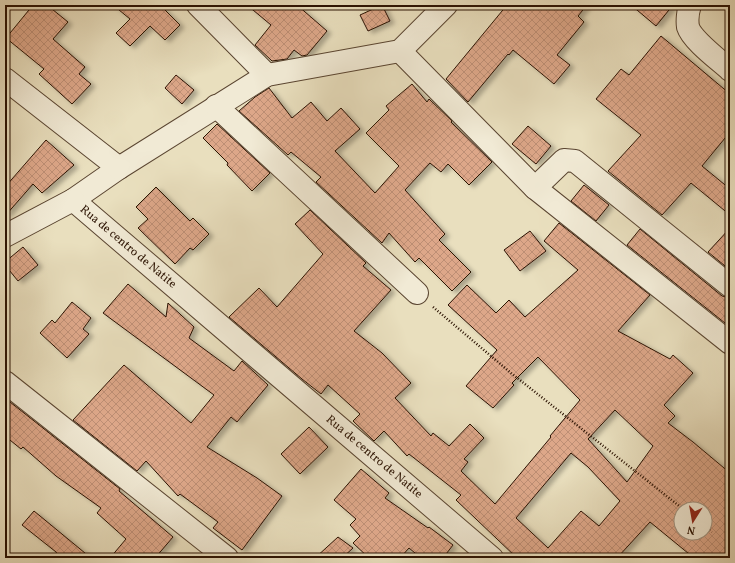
<svg xmlns="http://www.w3.org/2000/svg" width="735" height="563" font-family="Vollkorn,serif">
	<style>
		.building { fill: url(#building-cross-hatch); stroke: #2b1202; fill-rule: evenodd; filter: url(#shadow) }
		.lines { fill: none; stroke-linecap: round; stroke-linejoin: round }
		.minor-casing { stroke: #5a4531; stroke-width: 24 }
		.path { stroke: #2b1202; stroke-width: 2.5; stroke-dasharray: 1 2; stroke-linecap: butt }
		.minor { stroke: #f1ead5; stroke-width: 22 }
		.labels { text-anchor: middle; dominant-baseline: central; stroke-width: 3.5; stroke-linejoin: round; paint-order: stroke }
		.street-label { font-size: 12px; fill: #2b1202; stroke: #f1ead5 }
	</style>
	<defs>
		<pattern id="building-cross-hatch" width="8" height="8" patternUnits="userSpaceOnUse"><rect width="8" height="8" fill="#dda789"/><path d="M0 0l8 8M0 8l8-8" fill="none" stroke="#be8f75"/></pattern>
		<filter id="shadow"><feDropShadow dx="4.5" dy="2.5" stdDeviation="2" flood-color="#0004"/></filter>
	</defs>
	<rect width="100%" height="100%" fill="#e9dfbe"/>
	<filter id="stains"><feTurbulence type="fractalNoise" baseFrequency=".005" numOctaves="4"/><feColorMatrix values="0 0 0 0 .2 0 0 0 0 .09 0 0 0 0 .02 0 0 0 .5 -.17"/></filter>
	<radialGradient id="worn" r=".72"><stop offset=".6" stop-color="#630" stop-opacity="0"/><stop offset="1" stop-color="#630" stop-opacity=".3"/></radialGradient>
	<!-- building -->
	<g class="building">
		<path d="M 33,5 L 47,5 L 68,22 L 53,39 L 85,67 L 79,74 L 91,84 L 72,104 L 39,74 L 44,69 L 6,38 Z"/>
		<path d="M 113,5 L 160,5 L 180,25 L 165,40 L 150,26 L 130,46 L 116,33 L 130,19 Z"/>
		<path d="M 247,5 L 297,5 L 327,31 L 307,55 L 302,56 L 294,50 L 287,59 L 272,61 L 255,45 L 271,25 Z"/>
		<path d="M 382,5 L 390,21 L 368,31 L 360,15 Z"/>
		<path d="M 507,5 L 587,5 L 578,16 L 584,22 L 557,55 L 570,65 L 554,84 L 513,50 L 509,55 L 508,54 L 468,102 L 446,79 Z"/>
		<path d="M 631,5 L 673,5 L 656,26 Z"/>
		<path d="M 661,36 L 730,94 L 730,132 L 702,166 L 730,189 L 730,215 L 691,183 L 662,215 L 608,171 L 641,135 L 596,99 L 621,69 L 629,75 Z"/>
		<path d="M 176,75 L 194,90 L 182,104 L 165,88 Z"/>
		<path d="M 412,84 L 427,102 L 429,99 L 452,121 L 451,122 L 492,162 L 469,185 L 448,164 L 441,172 L 430,163 L 405,190 L 445,234 L 439,240 L 471,272 L 452,291 L 419,258 L 415,262 L 389,233 L 382,243 L 316,182 L 321,177 L 291,152 L 288,155 L 239,111 L 255,97 L 269,88 L 292,118 L 311,102 L 327,121 L 341,108 L 360,129 L 335,151 L 375,193 L 399,166 L 366,133 L 389,110 L 386,106 Z"/>
		<path d="M 217,124 L 270,173 L 252,191 L 227,165 L 228,163 L 203,138 Z"/>
		<path d="M 528,126 L 551,146 L 536,164 L 512,144 Z"/>
		<path d="M 46,140 L 74,165 L 42,193 L 33,184 L 5,216 L 5,187 Z"/>
		<path d="M 584,185 L 609,205 L 596,221 L 571,201 Z"/>
		<path d="M 156,187 L 190,221 L 193,218 L 209,234 L 193,250 L 190,248 L 175,264 L 138,228 L 148,219 L 136,207 Z"/>
		<path d="M 310,210 L 366,263 L 363,266 L 391,290 L 354,331 L 382,353 L 411,383 L 395,398 L 431,436 L 433,433 L 449,446 L 470,424 L 484,438 L 464,459 L 468,462 L 461,471 L 495,504 L 551,437 L 550,436 L 580,400 L 538,357 L 512,383 L 514,385 L 493,408 L 466,386 L 497,350 L 448,305 L 467,285 L 496,313 L 509,300 L 525,317 L 578,270 L 544,241 L 559,223 L 650,295 L 618,331 L 670,359 L 673,355 L 693,373 L 664,405 L 675,416 L 668,423 L 693,442 L 730,473 L 730,558 L 694,558 L 650,522 L 617,558 L 517,558 L 456,500 L 461,495 L 409,454 L 407,456 L 384,431 L 374,441 L 353,421 L 360,414 L 328,385 L 321,394 L 302,379 L 229,317 L 259,288 L 277,307 L 323,254 L 295,224 ZM 615,410 L 653,446 L 627,482 L 588,439 ZM 571,453 L 588,467 L 620,501 L 599,526 L 581,511 L 548,548 L 516,518 ZM 681,509 L 705,509 L 705,533 L 681,533 Z"/>
		<path d="M 730,228 L 730,270 L 708,252 Z"/>
		<path d="M 640,229 L 722,296 L 730,298 L 730,327 L 627,245 Z"/>
		<path d="M 530,231 L 546,251 L 520,271 L 504,250 Z"/>
		<path d="M 23,247 L 38,265 L 18,281 L 5,265 L 5,262 Z"/>
		<path d="M 128,284 L 166,317 L 168,303 L 194,327 L 189,338 L 234,371 L 242,361 L 268,385 L 237,422 L 231,417 L 207,447 L 257,478 L 282,496 L 242,550 L 213,528 L 218,522 L 180,494 L 178,496 L 146,461 L 137,471 L 73,420 L 124,365 L 191,423 L 214,395 L 103,313 Z"/>
		<path d="M 72,302 L 91,318 L 83,329 L 89,334 L 67,358 L 40,333 L 52,320 L 55,323 Z"/>
		<path d="M 5,398 L 120,489 L 119,491 L 173,537 L 155,558 L 110,558 L 126,539 L 97,513 L 101,508 L 56,476 L 23,447 L 21,449 L 5,436 Z"/>
		<path d="M 309,427 L 328,447 L 300,474 L 281,454 Z"/>
		<path d="M 361,469 L 389,493 L 385,498 L 428,528 L 429,527 L 453,545 L 443,558 L 421,558 L 409,548 L 400,558 L 369,558 L 353,543 L 360,536 L 350,525 L 356,519 L 334,500 Z"/>
		<path d="M 34,511 L 91,558 L 60,558 L 56,552 L 22,525 Z"/>
		<path d="M 338,537 L 353,548 L 342,558 L 315,558 Z"/>
	</g>
	<g class="lines">
		<defs>
			<g id="minor">
				<path d="M 198,5 L 267,75"/>
				<path d="M 446,5 L 400,51 L 267,75 L 119,168 L 73,200 L 492,558"/>
				<path d="M 690,5 C 688,11 687,21 688,27 C 692,40 719,60 730,70"/>
				<path d="M 400,51 L 535,188 L 564,160 L 575,161 L 730,286"/>
				<path d="M 5,79 L 119,168"/>
				<path d="M 216,106 L 417,293"/>
				<path d="M 535,188 L 730,343"/>
				<path d="M 5,236 L 73,200"/>
				<path d="M 5,382 L 227,558"/>
			</g>
		</defs>
		<!-- minor casing -->
		<use href="#minor" class="minor-casing"/>
		<!-- path -->
		<g class="path">
			<path d="M 433,307 L 511,373 L 683,509"/>
			<path d="M 705,526 L 712,532"/>
		</g>
		<!-- minor -->
		<use href="#minor" class="minor"/>
	</g>
	<g class="labels">
		<!-- street labels -->
		<g class="street-label">
			<text transform="translate(128 247) rotate(40)">Rua de centro de Natite</text>
			<text transform="translate(374 457) rotate(40)">Rua de centro de Natite</text>
		</g>
	</g>
	<!-- margin -->
	<rect width="735" height="563" fill="none" stroke="#e9dfbe" stroke-width="20"/>
	<rect x="6" y="6" width="723" height="551" fill="none" stroke="#2b1202" stroke-width="2"/>
	<rect x="10" y="10" width="715" height="543" fill="none" stroke="#2b1202"/>
	<!-- north arrow -->
	<g transform="translate(693 521) rotate(191)"><circle r="19" fill="#f1ead5" stroke="#a29481"/>
	<path d="M0-3L7 15L0 10L-7 15Z" fill="#8f2418"/>
	<text y="-6" font-size="11" font-weight="bold" text-anchor="middle" fill="#2b1202">N</text>
	</g>
	<rect width="100%" height="100%" filter="url(#stains)"/>
	<rect width="100%" height="100%" fill="url(#worn)"/>
</svg>
